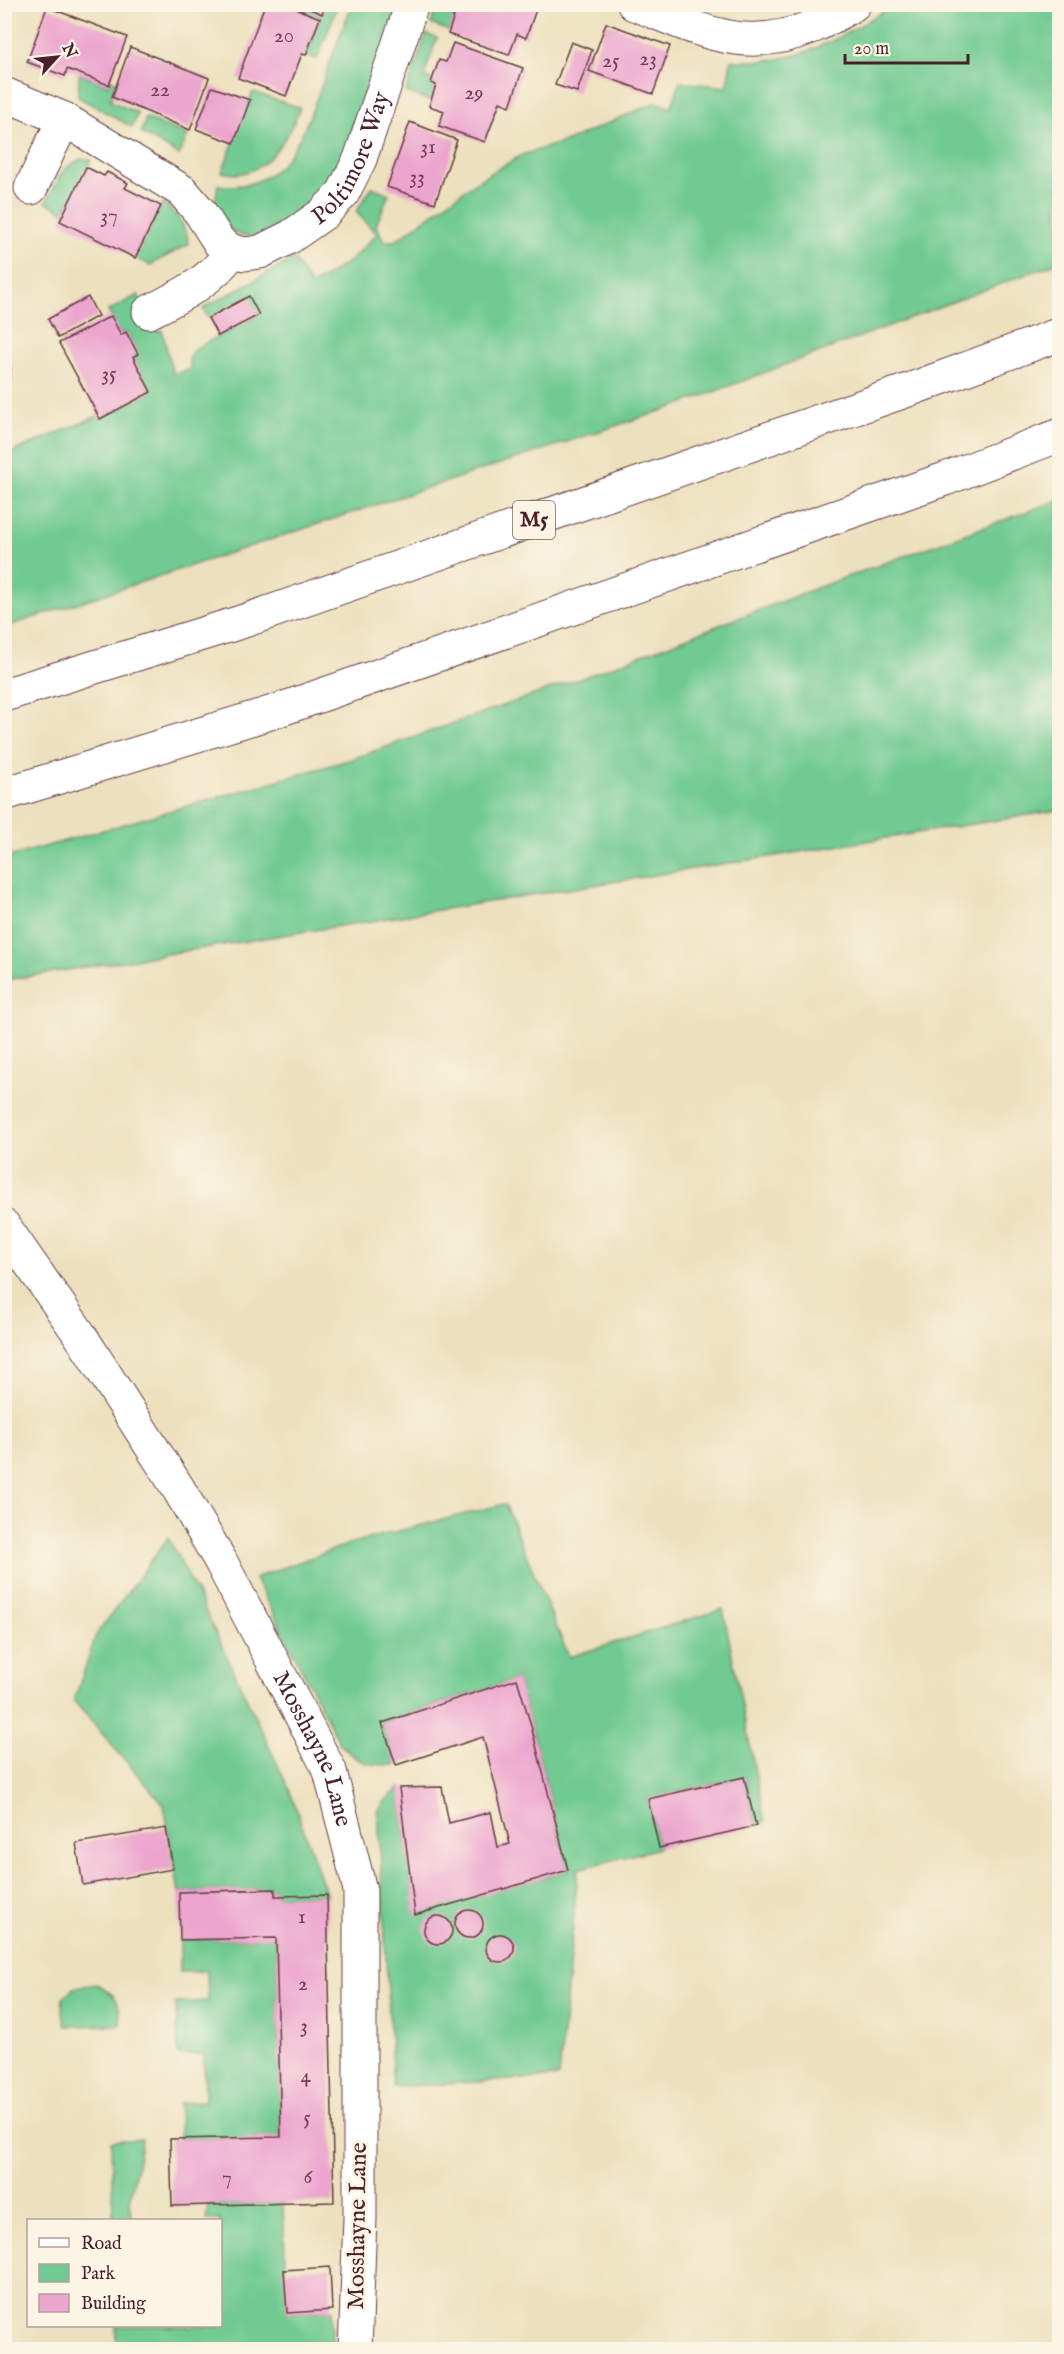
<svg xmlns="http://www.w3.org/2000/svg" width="1064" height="2354" font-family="'IM FELL English',serif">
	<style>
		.green { fill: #70ca91; stroke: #5d745e; stroke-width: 1.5 }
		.building { fill: #eca5ce }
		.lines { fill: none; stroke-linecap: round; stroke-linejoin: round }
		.minor-casing { stroke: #623c41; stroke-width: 35 }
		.highway-casing { stroke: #623c41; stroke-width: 35 }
		.minor { stroke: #fff; stroke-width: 33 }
		.highway { stroke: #fff; stroke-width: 33 }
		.labels { text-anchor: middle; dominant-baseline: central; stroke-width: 6; stroke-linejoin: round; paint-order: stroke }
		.number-label { font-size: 21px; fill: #724054 }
		.shield { fill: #fcf5e5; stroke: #7f5f63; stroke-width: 1.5 }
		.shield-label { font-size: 22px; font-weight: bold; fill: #4a1f2b }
		.street-label { font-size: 24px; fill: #4a1f2b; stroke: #fcf5e5 }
	</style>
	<rect width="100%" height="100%" fill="#fcf5e5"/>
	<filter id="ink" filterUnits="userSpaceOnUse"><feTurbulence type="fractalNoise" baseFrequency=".0167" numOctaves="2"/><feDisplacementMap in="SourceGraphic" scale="12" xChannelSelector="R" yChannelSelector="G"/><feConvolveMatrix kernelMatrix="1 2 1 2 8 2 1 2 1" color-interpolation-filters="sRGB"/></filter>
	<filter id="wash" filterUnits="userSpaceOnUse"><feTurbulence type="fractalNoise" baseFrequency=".008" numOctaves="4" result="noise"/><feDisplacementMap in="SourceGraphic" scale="24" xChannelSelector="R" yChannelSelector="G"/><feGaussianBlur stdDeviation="1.35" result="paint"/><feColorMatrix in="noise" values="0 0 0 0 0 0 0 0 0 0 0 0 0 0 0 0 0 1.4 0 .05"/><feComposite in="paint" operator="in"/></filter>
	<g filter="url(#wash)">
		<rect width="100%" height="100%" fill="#ece0bd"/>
		<!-- green -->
		<g class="green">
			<path d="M 284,5 L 297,5 L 322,14 L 326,5 L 338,5 L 317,59 L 306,55 L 320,18 Z"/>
			<path d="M 352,5 L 397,5 L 342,163 L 322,194 L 298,214 L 259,236 L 249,236 L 240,235 L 230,230 L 219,212 L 215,203 L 218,185 C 286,194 303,133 323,82 C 332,56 342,30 352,5 Z"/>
			<path d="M 437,5 L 442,5 L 442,8 L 450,11 L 454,16 L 449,31 L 431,24 Z"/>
			<path d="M 894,5 L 1059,5 L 1059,262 L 676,406 L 5,627 L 5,455 L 98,416 L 101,419 L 151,392 L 133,357 L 138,353 L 126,332 L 121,335 L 108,311 L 138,295 L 158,332 L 162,330 L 173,374 L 191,369 L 189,359 L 194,349 L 259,315 L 208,318 L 203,308 L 294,259 L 311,286 L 349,262 L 377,234 L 356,212 L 372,187 L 389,194 L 376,225 L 384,241 L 395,241 L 476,182 L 522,155 L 570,140 L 656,102 L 671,108 L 680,82 L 727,87 L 731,60 C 796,68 841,37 894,5 Z"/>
			<path d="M 426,34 L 437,38 L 424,76 L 433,80 L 431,83 L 436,85 L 431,101 L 406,92 Z"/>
			<path d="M 79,74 L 108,85 L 111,80 L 117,83 L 110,101 L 138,113 L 132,127 L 78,97 Z"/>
			<path d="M 253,92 L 300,108 C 288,139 262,183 222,172 Z"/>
			<path d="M 146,118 L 188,135 L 179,155 L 141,133 Z"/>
			<path d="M 81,159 L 91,160 L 64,212 L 46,202 L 64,169 Z"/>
			<path d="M 163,203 C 177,213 186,227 189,244 L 150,265 L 135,258 Z"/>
			<path d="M 1059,500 L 1059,810 L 5,980 L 5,858 L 349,760 L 579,679 L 827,584 Z"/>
			<path d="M 505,1504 L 569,1657 L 723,1609 L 765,1822 L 756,1826 L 744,1777 L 648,1799 L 659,1848 L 578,1869 L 559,2077 L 393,2087 L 378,1811 L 386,1800 L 399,1788 L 415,1914 L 568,1870 L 530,1722 L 517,1679 L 382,1722 L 396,1765 C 367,1765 360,1765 340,1744 L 255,1578 L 352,1543 Z"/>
			<path d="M 168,1538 L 196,1591 L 289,1789 L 327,1895 L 275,1896 L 275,1889 L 179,1892 L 164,1805 L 74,1701 L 96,1635 Z"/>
			<path d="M 276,1938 L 281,2137 L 180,2139 L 179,2103 L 205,2101 L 204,2055 L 178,2055 L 176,2003 L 208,2001 L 207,1971 L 180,1972 L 180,1940 Z"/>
			<path d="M 96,1984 C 117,1994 121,2002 120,2025 L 66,2026 L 62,2010 L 63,1997 L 74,1988 Z"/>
			<path d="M 142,2139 L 130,2201 L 131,2220 L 113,2220 L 111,2141 Z"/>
			<path d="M 283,2203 L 287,2313 L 332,2310 L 332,2349 L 117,2349 L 116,2326 L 220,2326 L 220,2220 L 206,2220 L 208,2205 Z"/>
		</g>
		<g id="blocks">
			<!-- building -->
			<g class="building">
				<path d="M 265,4 L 284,4 L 320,18 L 306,55 L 302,54 L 286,96 L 238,78 Z"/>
				<path d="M 298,4 L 326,4 L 322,14 Z"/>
				<path d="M 453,4 L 538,4 L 526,38 L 517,34 L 509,55 L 448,34 L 454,16 L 449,14 Z"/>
				<path d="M 47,7 L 127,37 L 109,85 L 67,69 L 65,76 L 27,62 Z"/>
				<path d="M 606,23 L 670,46 L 653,94 L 589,71 Z"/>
				<path d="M 571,42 L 592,50 L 577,92 L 555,85 Z"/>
				<path d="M 453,43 L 523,68 L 510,106 L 500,102 L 485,142 L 439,126 L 444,111 L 429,106 L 436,85 L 431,83 L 439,60 L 446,62 Z"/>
				<path d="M 130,47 L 209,78 L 190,130 L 112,97 Z"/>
				<path d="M 212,87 L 250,100 L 234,143 L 196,129 Z"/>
				<path d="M 410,122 L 457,140 L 435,203 L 387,187 Z"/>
				<path d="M 86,167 L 104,176 L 107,172 L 128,183 L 125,188 L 161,206 L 135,258 L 60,221 Z"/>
				<path d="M 249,296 L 259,315 L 218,336 L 208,318 Z"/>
				<path d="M 88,297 L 98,316 L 58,338 L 48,319 Z"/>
				<path d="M 111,316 L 121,335 L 126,332 L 138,354 L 133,357 L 151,392 L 100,419 L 59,343 Z"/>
				<path d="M 4,367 L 11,368 L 6,402 L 4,401 Z"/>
				<path d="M 517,1679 L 530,1722 L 568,1870 L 415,1915 L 399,1788 L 442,1787 L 449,1823 L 491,1812 L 498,1847 L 510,1844 L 483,1737 L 396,1765 L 382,1723 Z"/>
				<path d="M 744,1777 L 756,1826 L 659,1848 L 648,1799 Z"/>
				<path d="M 166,1828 L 173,1869 L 83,1885 L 76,1843 Z"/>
				<path d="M 275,1889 L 275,1896 L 327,1895 L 334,2202 L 172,2206 L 170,2139 L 281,2137 L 276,1938 L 180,1940 L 179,1892 Z"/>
				<circle cx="469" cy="1924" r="14"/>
				<circle cx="438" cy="1930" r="14"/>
				<circle cx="500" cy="1948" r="14"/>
				<path d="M 330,2267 L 332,2310 L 287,2313 L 284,2270 Z"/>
			</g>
		</g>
	</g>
	<g filter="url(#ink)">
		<use href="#blocks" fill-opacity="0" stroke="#623c41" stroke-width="1.5"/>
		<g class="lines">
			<defs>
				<g id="minor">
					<path d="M 634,4 C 699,29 743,56 814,26 C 828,20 841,12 854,4"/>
					<path id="s1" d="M 4,94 L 64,119 L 182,191 L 200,212 L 219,242 L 232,251 L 245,254 L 260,252 L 290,237 L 323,214 L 343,193 L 360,159 L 412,4"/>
					<path d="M 31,188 L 64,119"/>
					<path d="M 149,312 C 180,296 212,281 232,251"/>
					<path id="s2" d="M 4,1226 L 80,1335 L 178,1488 L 220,1560 L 330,1771 L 360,1890 L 360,2218 L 355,2350"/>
				</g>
				<g id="highway">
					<path d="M 4,695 L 241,622 L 914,388 L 1060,334"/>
					<path d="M 4,794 L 273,712 L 945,479 L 1060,435"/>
				</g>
			</defs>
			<!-- minor casing -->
			<use href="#minor" class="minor-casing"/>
			<!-- highway casing -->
			<use href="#highway" class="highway-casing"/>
			<!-- minor -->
			<use href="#minor" class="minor"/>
			<!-- highway -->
			<use href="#highway" class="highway"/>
		</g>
	</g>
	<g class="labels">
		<!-- number labels -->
		<g class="number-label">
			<text x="284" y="36">20</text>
			<text x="648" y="59">23</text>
			<text x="611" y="61">25</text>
			<text x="160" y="90">22</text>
			<text x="474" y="93">29</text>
			<text x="428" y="147">31</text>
			<text x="417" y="177">33</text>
			<text x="109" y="216">37</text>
			<text x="109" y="374">35</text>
			<text x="302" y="1917">1</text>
			<text x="303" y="1984">2</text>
			<text x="304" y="2026">3</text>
			<text x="306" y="2076">4</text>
			<text x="307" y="2118">5</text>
			<text x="308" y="2177">6</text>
			<text x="227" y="2178">7</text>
		</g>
		<!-- shield labels -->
		<rect class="shield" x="513" y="501" width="42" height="38" rx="4.5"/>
		<g class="shield-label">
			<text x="534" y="520">M5</text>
		</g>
		<!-- street labels -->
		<g class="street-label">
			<text stroke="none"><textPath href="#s1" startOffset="448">Poltimore Way</textPath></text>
			<text stroke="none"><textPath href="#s2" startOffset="609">Mosshayne Lane</textPath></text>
			<text transform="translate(358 2226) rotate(-89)">Mosshayne Lane</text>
		</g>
	</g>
	<!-- margin -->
	<rect width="1064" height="2354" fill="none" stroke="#fcf5e5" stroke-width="24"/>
	<!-- legend -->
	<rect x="27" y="2219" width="195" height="108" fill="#fcf5e5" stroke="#b59f9b" stroke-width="1.5"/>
	<rect x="39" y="2238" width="30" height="9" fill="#ffffff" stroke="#b59f9b" stroke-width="1.5"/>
	<text x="81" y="2249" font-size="18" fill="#4a1f2b">Road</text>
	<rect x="39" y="2264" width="30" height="18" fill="#70ca91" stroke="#b59f9b" stroke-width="1.5"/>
	<text x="81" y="2279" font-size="18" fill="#4a1f2b">Park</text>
	<rect x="39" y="2294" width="30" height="18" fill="#eca5ce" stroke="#b59f9b" stroke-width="1.5"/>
	<text x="81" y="2309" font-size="18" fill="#4a1f2b">Building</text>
	<!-- north arrow -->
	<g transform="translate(57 57) rotate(63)" stroke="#fcf5e5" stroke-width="4.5" paint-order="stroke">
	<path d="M0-4.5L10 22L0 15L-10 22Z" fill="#4a1f2b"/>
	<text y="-9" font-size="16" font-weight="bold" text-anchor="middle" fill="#4a1f2b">N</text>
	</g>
	<!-- scale -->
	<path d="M845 54v9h123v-9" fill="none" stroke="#4a1f2b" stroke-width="3"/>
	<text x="854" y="54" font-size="18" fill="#4a1f2b" stroke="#fcf5e5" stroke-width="4.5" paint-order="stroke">20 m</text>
</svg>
